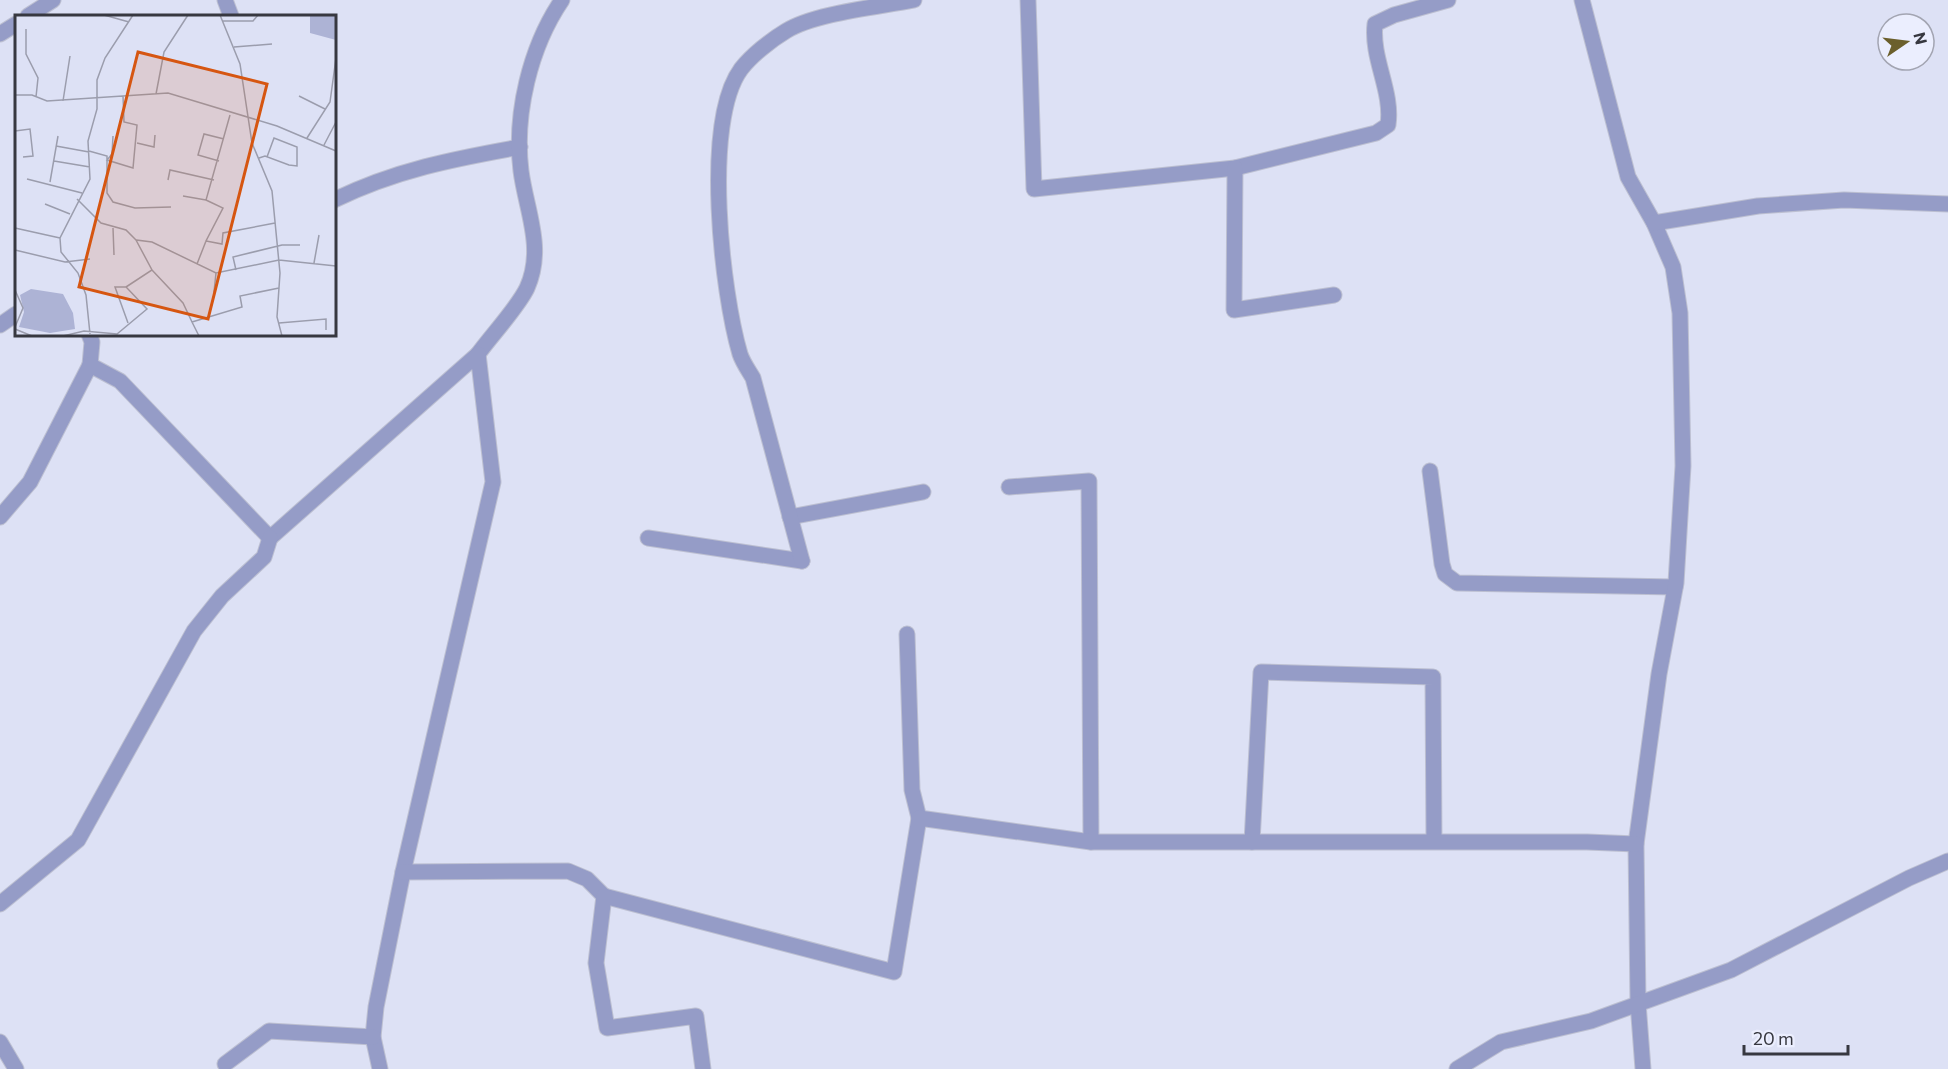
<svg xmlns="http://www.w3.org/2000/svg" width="1948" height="1069" font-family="Commissioner,sans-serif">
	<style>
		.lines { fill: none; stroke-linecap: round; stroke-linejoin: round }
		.lane-casing { stroke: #bcbfd1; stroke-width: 17 }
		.street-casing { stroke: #bcbfd1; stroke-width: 17 }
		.lane { stroke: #959cc7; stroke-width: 15 }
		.street { stroke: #959cc7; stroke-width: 15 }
		.inset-road { fill: none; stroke: #9b9dad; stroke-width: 1.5 }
		.view { fill: #d65611; fill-opacity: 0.15; stroke: #d65611; stroke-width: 3 }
		.inset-edge { fill: none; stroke: #373840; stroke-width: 3 }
	</style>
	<rect width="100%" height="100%" fill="#dde1f5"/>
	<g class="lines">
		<defs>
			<g id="lane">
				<path d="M 1430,471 L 1442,564 L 1445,574 L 1457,583 L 1675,587"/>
				<path d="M 648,538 L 802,561"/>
			</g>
			<g id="street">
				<path d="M 225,0 L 231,16"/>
				<path d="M 1028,0 L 1034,189 L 1235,168 L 1376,133 L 1388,125 C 1393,91 1371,59 1375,24 L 1394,15 L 1448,0"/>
				<path d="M 1582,0 L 1628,177 L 1654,223 L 1673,267 L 1680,313 L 1683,466 L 1676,583 L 1659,674 L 1636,844 L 1638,1003 L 1643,1069"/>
				<path d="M 28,16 L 53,0"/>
				<path d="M 0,34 L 16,24"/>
				<path d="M 1235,168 L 1234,310 L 1334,295"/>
				<path d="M 334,200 C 396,170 453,159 520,147"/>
				<path d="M 1654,223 L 1758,206 L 1844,200 L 1948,204"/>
				<path d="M 0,325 L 16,314"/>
				<path d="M 89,334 L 92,342 L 90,365"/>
				<path d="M 478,354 C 491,336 518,307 527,288 C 545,248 526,210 521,171 C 514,114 530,47 562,0"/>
				<path d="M 1009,487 L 1089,481 L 1091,842"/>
				<path d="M 0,517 L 30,482 L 90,365 L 120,381 L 270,538 L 478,354 L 493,482 L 403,872 L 376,1007 L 373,1037 L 380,1069"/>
				<path d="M 790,517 L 923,492"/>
				<path d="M 802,561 L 753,378 C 749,371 743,363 740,354 C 722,293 702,122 741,69 C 752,55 771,40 786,31 C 815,13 879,7 914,0"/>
				<path d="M 907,634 L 912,790 L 919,818"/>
				<path d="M 1252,842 L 1261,672 L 1433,677 L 1434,841"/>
				<path d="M 403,872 L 568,871 L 587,879 L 604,896"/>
				<path d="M 0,904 L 78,840 L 194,631 L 222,596 L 264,557 L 270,538"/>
				<path d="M 0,1042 L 16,1069"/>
				<path d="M 225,1064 L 269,1031 L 373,1037"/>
				<path d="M 703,1069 L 696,1016 L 607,1028 L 596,963 L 604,896 L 894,972 L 919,818 L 1091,842 L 1587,842 L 1636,844"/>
				<path d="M 1457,1069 L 1501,1042 L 1591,1021 L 1731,970 L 1909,878 L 1948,861"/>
			</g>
		</defs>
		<!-- lane casing -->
		<use href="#lane" class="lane-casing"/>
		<!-- street casing -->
		<use href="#street" class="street-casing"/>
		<!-- lane -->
		<use href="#lane" class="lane"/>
		<!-- street -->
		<use href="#street" class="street"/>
	</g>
	<!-- overview -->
	<g transform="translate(15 15)">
		<rect width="321" height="321" fill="#dde1f5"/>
		<path d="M 295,0 L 321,0 L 321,25 L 295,18 ZM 16,274 L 48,279 L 58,298 L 60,314 L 35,318 L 4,312 L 9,297 L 5,280 Z" fill="#adb3d5"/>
		<path class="inset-road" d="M 89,0 L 114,7M 205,0 L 225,49 L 237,128 L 257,176 L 265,258 L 262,302 L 267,321M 207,6 L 238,6 L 243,0M 11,14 L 11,39 L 23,63 L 21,82M 219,32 L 257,29M 141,79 L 149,37 L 173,0M 0,80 L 17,80 L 32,86 L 153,78 L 262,111 L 321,136M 284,81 L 310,94M 48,86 L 55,41M 215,100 L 191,185 L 208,193 L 191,226 L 207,229 L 208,218 L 260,208M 0,116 L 15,114 L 18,141 L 8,142M 98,121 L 97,139 L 92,145 L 118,153 L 122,110 L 109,107 L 108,81M 292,123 L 315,87 L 321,43M 122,128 L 139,132 L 140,120M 309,130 L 321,107M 41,131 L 74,137M 74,136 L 92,141 L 92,178 L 98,187 L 120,193 L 156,192M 244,143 L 250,141 L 274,150 L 282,151 L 282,132 L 259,123 L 252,142M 39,146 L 75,152M 204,146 L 183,140 L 189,119 L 209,124M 12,164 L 67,178M 153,165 L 155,155 L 199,165M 35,167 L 43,121M 168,181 L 191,185M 62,184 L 86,208 L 111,215 L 121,225M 30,189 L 55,199M 0,213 L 45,223M 98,213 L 99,240M 0,235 L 50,247 L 75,244M 299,248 L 304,220M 182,249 L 191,226M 137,255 L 168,288 L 177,307M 221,255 L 218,242 L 267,230 L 285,230M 111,272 L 100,272 L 113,308M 0,275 L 8,293 L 0,312M 199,277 L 201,258M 264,308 L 311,304 L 311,315M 0,314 L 17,321M 75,319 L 71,280 L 63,258 L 46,237 L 45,223 L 75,164 L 73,126 L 82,94 L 82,65 L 90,43 L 118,0M 48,321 L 69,316 L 102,319 L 132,294 L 111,272 L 137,255 L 121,225 L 137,227 L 201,258 L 264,245 L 321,251M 184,321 L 177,307 L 227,292 L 225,281 L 264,273"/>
		<path class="view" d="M 123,37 L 252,69 L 193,304 L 64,272 Z"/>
		<rect width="321" height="321" class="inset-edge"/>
	</g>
	<!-- north arrow -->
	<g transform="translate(1906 42) rotate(76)"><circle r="28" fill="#ebeefe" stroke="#a3a5b2" stroke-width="1.5"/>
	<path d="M0-4.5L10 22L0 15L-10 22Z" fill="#6b5f2c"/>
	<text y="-9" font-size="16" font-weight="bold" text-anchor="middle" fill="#373840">N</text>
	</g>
	<!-- scale -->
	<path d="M1744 1045v9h104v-9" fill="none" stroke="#373840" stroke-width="3"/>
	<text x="1753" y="1045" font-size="18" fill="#373840" stroke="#ebeefe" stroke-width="4.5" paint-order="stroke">20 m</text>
</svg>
